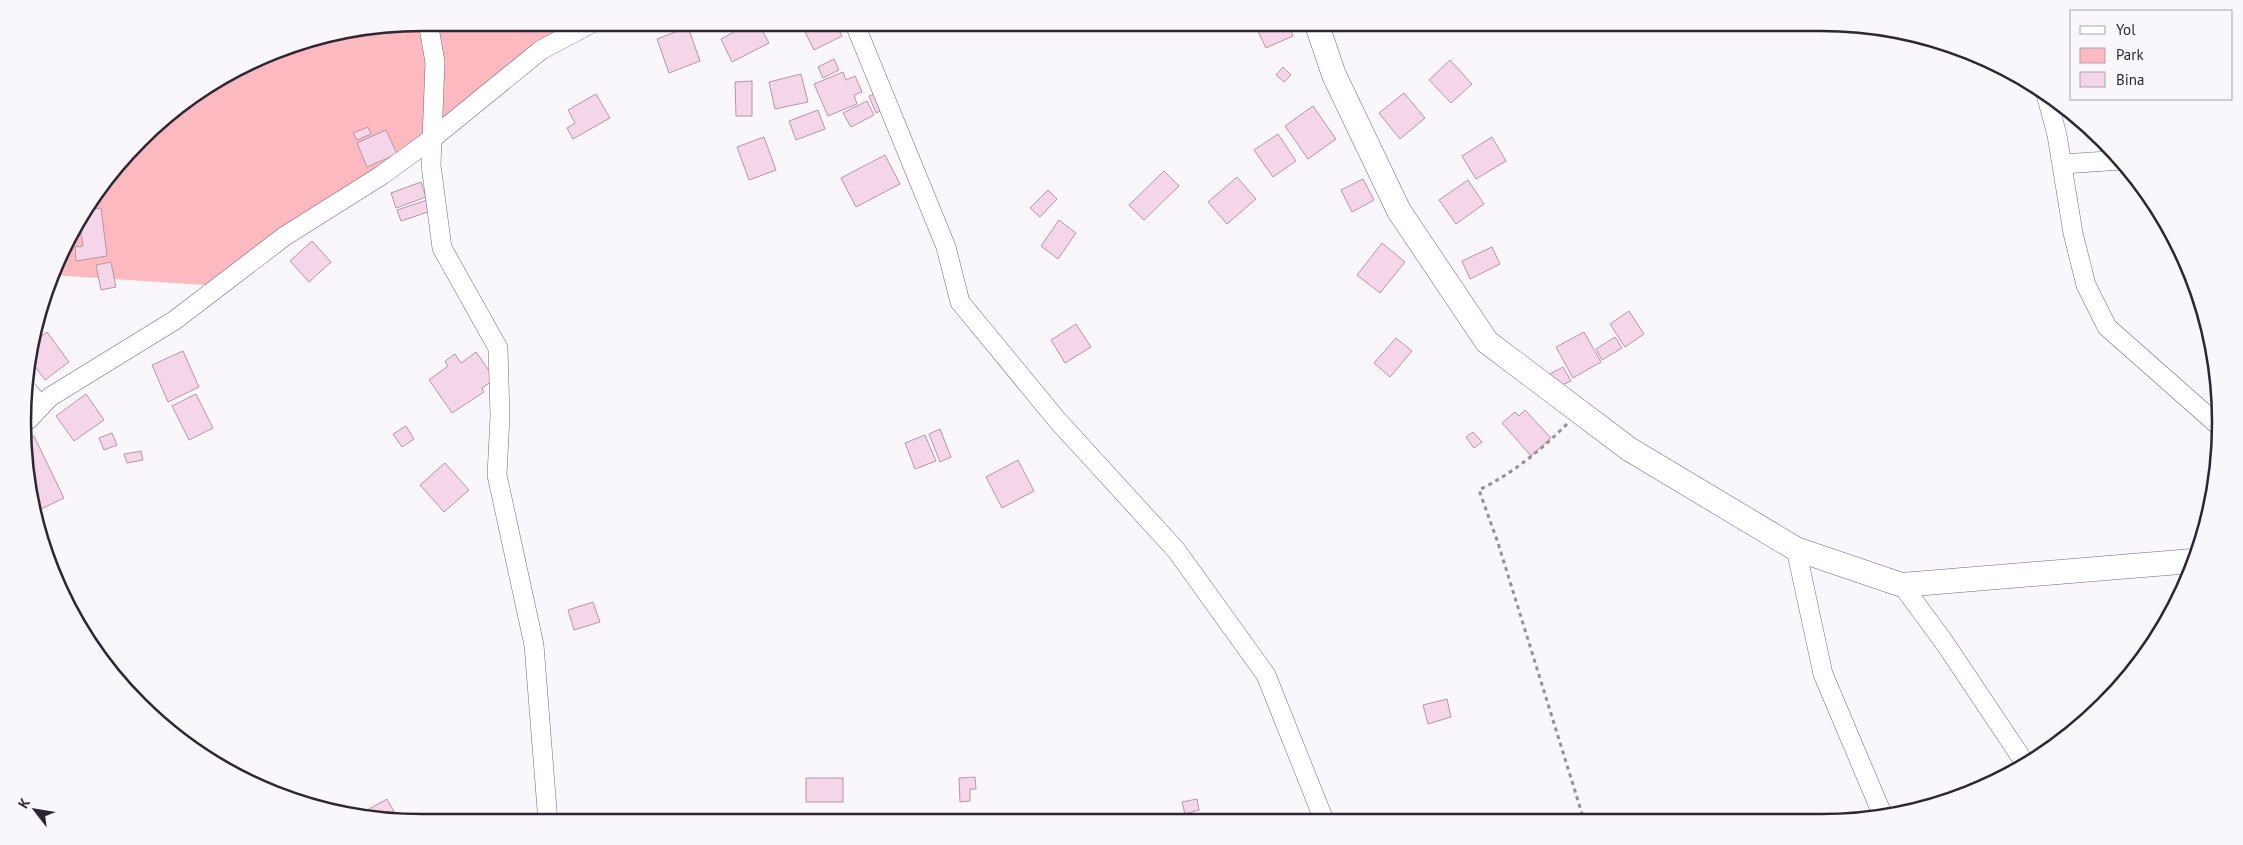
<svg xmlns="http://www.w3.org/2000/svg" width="2243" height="845" font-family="'PT Sans',sans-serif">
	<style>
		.green { fill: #fdb9c0 }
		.building { fill: #f5d5e8; stroke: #b496a8 }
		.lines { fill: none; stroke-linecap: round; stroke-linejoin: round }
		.minor-casing { stroke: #746680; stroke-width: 20 }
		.tertiary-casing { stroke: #746680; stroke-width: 25 }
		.path { stroke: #959099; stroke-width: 3; stroke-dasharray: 4 4; stroke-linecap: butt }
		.minor { stroke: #fff; stroke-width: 19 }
		.tertiary { stroke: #fff; stroke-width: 24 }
		.rim { fill: none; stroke: #2e2733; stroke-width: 2.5 }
	</style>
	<rect width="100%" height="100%" fill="#f9f6fc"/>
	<!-- green -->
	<path class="green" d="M 422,23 L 560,23 L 560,40 L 220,286 L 52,275 L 76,223 L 159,122 L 223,76 L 294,44 Z"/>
	<!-- building -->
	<g class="building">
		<path d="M 710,22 L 722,22 L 714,28 Z"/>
		<path d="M 752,22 L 758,22 L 769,43 L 732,62 L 721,39 Z"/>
		<path d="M 800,22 L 835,22 L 842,36 L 814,50 Z"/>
		<path d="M 1260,22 L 1287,22 L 1293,36 L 1266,48 L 1255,25 Z"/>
		<path d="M 688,27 L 700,61 L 669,73 L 657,39 Z"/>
		<path d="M 834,59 L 839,70 L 823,78 L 818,67 Z"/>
		<path d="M 1450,60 L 1472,84 L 1451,103 L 1429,80 Z"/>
		<path d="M 1283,67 L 1291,75 L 1284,82 L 1276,75 Z"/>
		<path d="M 843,72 L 846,80 L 855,76 L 862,92 L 854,95 L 857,104 L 828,116 L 814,84 Z"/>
		<path d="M 801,74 L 808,102 L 775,109 L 769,82 Z"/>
		<path d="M 752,81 L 752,116 L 736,116 L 735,82 Z"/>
		<path d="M 879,92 L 886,108 L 876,113 L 869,96 Z"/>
		<path d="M 1404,93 L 1425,118 L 1400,139 L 1379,113 Z"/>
		<path d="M 596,94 L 610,118 L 573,139 L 567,128 L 575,123 L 568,110 Z"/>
		<path d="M 867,101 L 874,115 L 851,127 L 843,113 Z"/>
		<path d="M 1313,106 L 1336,139 L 1308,159 L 1285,126 Z"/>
		<path d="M 818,110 L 825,129 L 796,140 L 789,121 Z"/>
		<path d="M 368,127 L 371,134 L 357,140 L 353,133 Z"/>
		<path d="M 386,130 L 397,154 L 367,167 L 357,143 Z"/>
		<path d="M 1278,134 L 1296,161 L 1273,177 L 1254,150 Z"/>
		<path d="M 764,137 L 776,170 L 749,180 L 737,147 Z"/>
		<path d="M 1492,137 L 1506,161 L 1476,179 L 1462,156 Z"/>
		<path d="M 885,155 L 900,184 L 856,207 L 841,178 Z"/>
		<path d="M 1164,171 L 1179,186 L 1144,220 L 1129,205 Z"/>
		<path d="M 1237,177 L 1256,199 L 1227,224 L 1208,202 Z"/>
		<path d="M 1363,179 L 1374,200 L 1352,212 L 1341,190 Z"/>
		<path d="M 1468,180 L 1484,204 L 1456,224 L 1439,200 Z"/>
		<path d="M 421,182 L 426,197 L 396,208 L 391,193 Z"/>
		<path d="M 1048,190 L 1057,199 L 1040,217 L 1030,208 Z"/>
		<path d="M 427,200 L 431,211 L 401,221 L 397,210 Z"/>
		<path d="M 101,208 L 107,256 L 76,261 L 75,247 L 83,246 L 79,219 L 86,210 Z"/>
		<path d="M 1059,220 L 1076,233 L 1058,259 L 1041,246 Z"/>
		<path d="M 78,221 L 78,233 L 71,233 L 76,223 Z"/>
		<path d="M 312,241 L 331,262 L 309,282 L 290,261 Z"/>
		<path d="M 1382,243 L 1405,262 L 1380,293 L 1357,275 Z"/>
		<path d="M 1492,247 L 1500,264 L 1470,279 L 1462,261 Z"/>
		<path d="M 111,262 L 116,287 L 101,290 L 96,265 Z"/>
		<path d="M 1629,311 L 1644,334 L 1625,347 L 1610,324 Z"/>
		<path d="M 1076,324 L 1091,347 L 1065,363 L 1051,340 Z"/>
		<path d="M 47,332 L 69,362 L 45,380 L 29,358 L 32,343 Z"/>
		<path d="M 1584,332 L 1601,362 L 1573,378 L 1556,347 Z"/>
		<path d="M 1615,337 L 1622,348 L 1602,360 L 1596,349 Z"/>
		<path d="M 1396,338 L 1412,351 L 1390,377 L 1374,363 Z"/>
		<path d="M 183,351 L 199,387 L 168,402 L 152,365 Z"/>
		<path d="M 476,352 L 495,379 L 482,388 L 484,392 L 452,413 L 429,380 L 448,366 L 445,361 L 455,354 L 461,363 Z"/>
		<path d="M 1563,367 L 1571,381 L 1560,386 L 1546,376 Z"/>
		<path d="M 86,394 L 104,420 L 74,441 L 56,416 Z"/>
		<path d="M 196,394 L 213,428 L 189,440 L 172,406 Z"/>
		<path d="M 1525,410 L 1551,438 L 1531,456 L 1502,423 L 1515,412 L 1519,416 Z"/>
		<path d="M 406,426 L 414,439 L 402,447 L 393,434 Z"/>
		<path d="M 940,429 L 951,457 L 940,462 L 929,434 Z"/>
		<path d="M 1473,432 L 1482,442 L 1474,448 L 1466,437 Z"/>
		<path d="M 112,433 L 117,445 L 104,450 L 99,438 Z"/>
		<path d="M 925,435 L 936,461 L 915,469 L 905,443 Z"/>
		<path d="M 34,436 L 64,498 L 35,512 L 30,501 L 28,438 Z"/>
		<path d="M 141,451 L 143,460 L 127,463 L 124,454 Z"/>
		<path d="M 1018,460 L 1034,491 L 1002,508 L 986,477 Z"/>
		<path d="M 445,463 L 469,490 L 444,512 L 420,485 Z"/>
		<path d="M 593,602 L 600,622 L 574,630 L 568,610 Z"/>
		<path d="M 1447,699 L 1451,717 L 1428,724 L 1423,705 Z"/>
		<path d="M 975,777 L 976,789 L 970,789 L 970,801 L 960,802 L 959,778 Z"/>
		<rect x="806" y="778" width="37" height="24"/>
		<path d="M 387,799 L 398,819 L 361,814 L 360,814 Z"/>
		<path d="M 1197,799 L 1199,810 L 1185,814 L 1182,802 Z"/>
		<path d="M 1151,817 L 1163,821 L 1150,821 Z"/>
	</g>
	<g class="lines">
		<defs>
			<g id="minor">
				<path d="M 428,22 L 435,62 L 431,165 L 442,248 L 498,348 L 500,416 L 497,475 L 534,645 L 548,822"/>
				<path d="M 854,22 L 946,247 L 960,302 L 1058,421 L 1176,550 L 1266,675 L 1324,820"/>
				<path d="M 2046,94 L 2057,135 L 2073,233 L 2086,285 L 2107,327 L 2219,426"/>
				<path d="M 2062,164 L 2123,160"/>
				<path d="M 27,390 L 41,406"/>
				<path d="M 28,420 L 50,397 L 175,320 L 285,236 L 382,175 L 433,138 L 541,50 L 594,22"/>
				<path d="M 1796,549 L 1823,674 L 1883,816"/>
				<path d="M 1902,585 L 1944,642 L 2025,763"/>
			</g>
			<path id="tertiary" d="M 1316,22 L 1334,75 L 1399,211 L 1487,342 L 1629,449 L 1796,549 L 1902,585 L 2192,561"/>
		</defs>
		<!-- minor casing -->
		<use href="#minor" class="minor-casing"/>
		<!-- tertiary casing -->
		<use href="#tertiary" class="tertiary-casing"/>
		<!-- path -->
		<path class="path" d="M 1567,424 C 1540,451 1513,473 1479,490 L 1498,543 L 1584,820"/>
		<!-- minor -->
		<use href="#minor" class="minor"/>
		<!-- tertiary -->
		<use href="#tertiary" class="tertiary"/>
	</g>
	<!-- crop -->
	<path d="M0 0H2243V845H0ZM422 31H1821A391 391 0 0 1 2212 422V423A391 391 0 0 1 1821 814H422A391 391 0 0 1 31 423V422A391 391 0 0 1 422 31Z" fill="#f9f6fc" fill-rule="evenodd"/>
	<path class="rim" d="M422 31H1821A391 391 0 0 1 2212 422V423A391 391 0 0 1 1821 814H422A391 391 0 0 1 31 423V422A391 391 0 0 1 422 31Z"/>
	<!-- legend -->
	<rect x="2070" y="10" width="162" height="90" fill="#f9f6fc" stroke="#a8a3ac"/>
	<rect x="2080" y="26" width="25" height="8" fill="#ffffff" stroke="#a8a3ac"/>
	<text x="2116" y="35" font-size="15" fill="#2e2733">Yol</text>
	<rect x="2080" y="48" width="25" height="15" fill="#fdb9c0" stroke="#a8a3ac"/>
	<text x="2116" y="60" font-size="15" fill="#2e2733">Park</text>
	<rect x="2080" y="72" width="25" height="15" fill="#f5d5e8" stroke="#a8a3ac"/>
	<text x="2116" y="85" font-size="15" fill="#2e2733">Bina</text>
	<!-- north arrow -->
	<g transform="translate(35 810) rotate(301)" stroke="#f9f6fc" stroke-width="4" paint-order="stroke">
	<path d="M0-4L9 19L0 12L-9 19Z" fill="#2e2733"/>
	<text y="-8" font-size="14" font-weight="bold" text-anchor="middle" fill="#2e2733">K</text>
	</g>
</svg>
